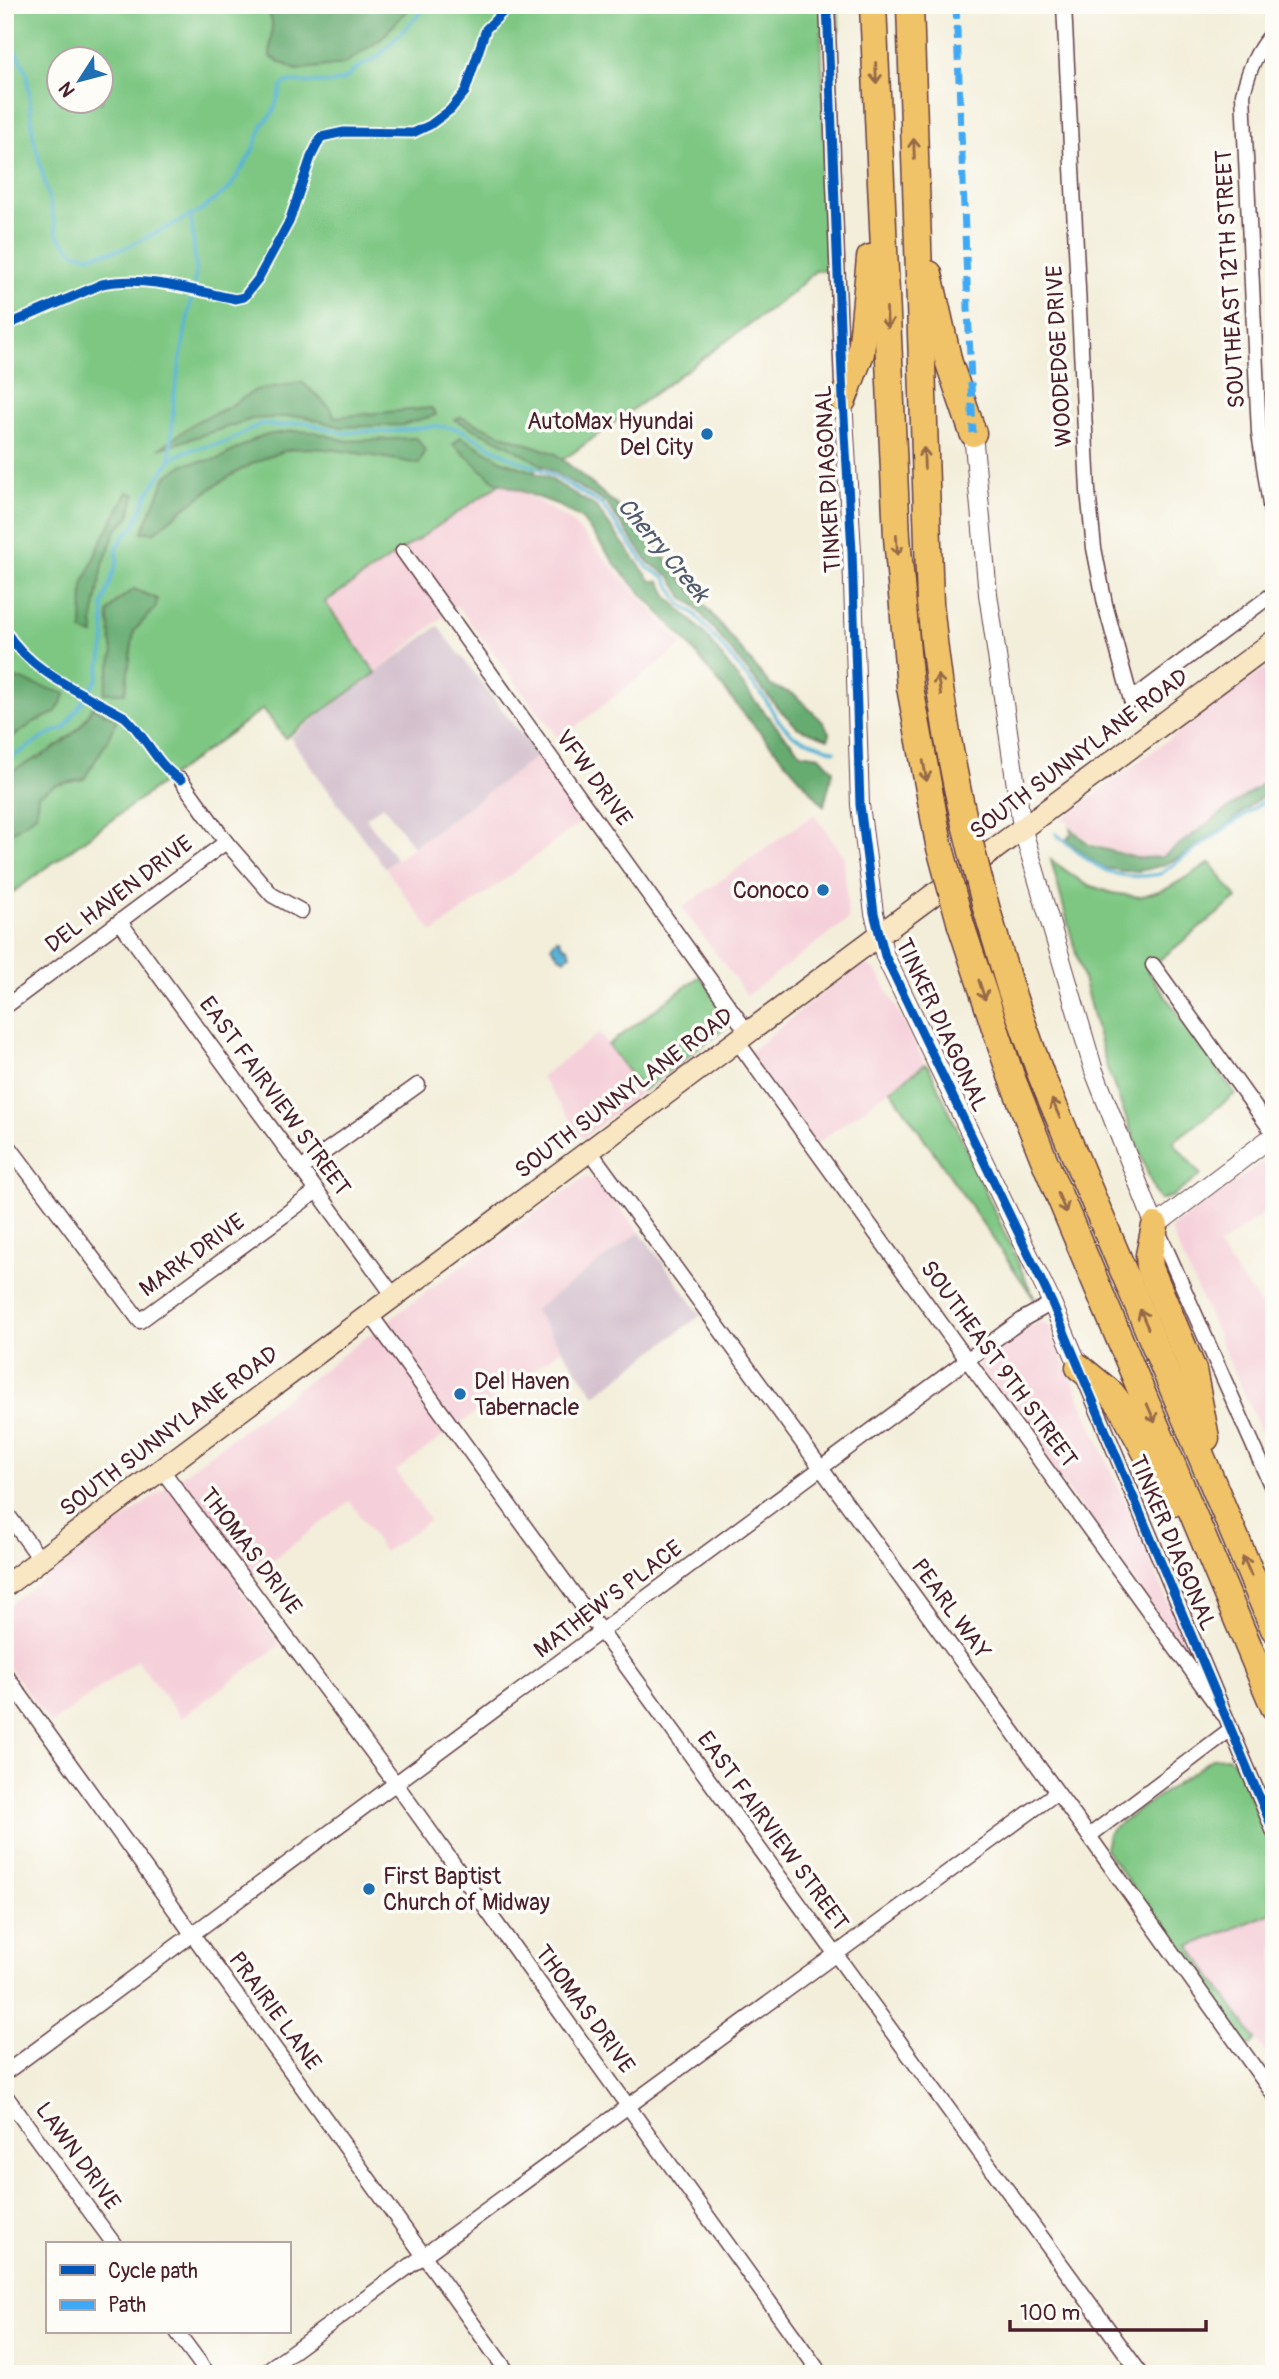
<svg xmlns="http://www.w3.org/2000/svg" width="1279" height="2379" font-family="Pangolin,sans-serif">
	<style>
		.built { fill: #f5cfd9 }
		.industrial { fill: #d1bdcb }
		.green { fill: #7ec783; stroke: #647357; stroke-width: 2; fill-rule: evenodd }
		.forest { fill: #66ac71; stroke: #58664e; stroke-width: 2 }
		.water { fill: #58b4d6; stroke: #516a80; stroke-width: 2 }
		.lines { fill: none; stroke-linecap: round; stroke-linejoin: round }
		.stream { stroke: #58b4d6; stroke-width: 3.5 }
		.minor-casing { stroke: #633e45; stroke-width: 17 }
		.tertiary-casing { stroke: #633e45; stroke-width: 20 }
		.secondary-casing { stroke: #633e45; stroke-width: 24 }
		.motorway-casing { stroke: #633e45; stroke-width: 29 }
		.minor { stroke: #fff; stroke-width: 14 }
		.tertiary { stroke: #fff; stroke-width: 18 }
		.secondary { stroke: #f9e7c3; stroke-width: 21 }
		.motorway { stroke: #f1c369; stroke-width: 26 }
		.motorway-bridge-casing { stroke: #633e45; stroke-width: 29; stroke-linecap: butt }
		.motorway-bridge { stroke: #f1c369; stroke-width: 26 }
		.quiet { stroke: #3fa9f5; stroke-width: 7; stroke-dasharray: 14 7; stroke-linecap: butt }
		.cycleway-casing { stroke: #fdfcf7; stroke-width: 13 }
		.cycleway { stroke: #0057b8; stroke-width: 9 }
		.oneway { stroke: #956947 }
		.poi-dot { fill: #1f6fb2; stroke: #fdfcf7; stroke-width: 2.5 }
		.labels { text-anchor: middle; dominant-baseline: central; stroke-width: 7; stroke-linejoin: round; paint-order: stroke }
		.street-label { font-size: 23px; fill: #4a1f2b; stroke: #fdfcf7 }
		.poi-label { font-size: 23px; fill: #4a1f2b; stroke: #fdfcf7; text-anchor: end }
		.water-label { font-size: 24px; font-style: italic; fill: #505b6f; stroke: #fdfcf7 }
	</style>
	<rect width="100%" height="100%" fill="#fdfcf7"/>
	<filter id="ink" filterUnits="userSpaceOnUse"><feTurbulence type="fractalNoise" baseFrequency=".0143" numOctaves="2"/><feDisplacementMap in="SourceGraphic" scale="14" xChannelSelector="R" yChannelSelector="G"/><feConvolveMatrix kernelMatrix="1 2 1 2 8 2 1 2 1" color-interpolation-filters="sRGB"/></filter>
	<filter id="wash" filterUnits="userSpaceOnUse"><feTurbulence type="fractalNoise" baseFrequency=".00686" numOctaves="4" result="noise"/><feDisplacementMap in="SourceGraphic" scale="28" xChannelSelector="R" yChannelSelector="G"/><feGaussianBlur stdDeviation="1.57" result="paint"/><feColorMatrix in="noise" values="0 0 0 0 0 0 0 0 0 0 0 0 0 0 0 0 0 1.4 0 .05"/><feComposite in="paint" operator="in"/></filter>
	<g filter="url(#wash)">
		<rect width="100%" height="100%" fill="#f3eeda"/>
		<!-- built -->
		<g class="built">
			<path d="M 500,484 L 509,485 L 570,520 L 683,645 L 559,739 L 457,605 L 376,673 L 325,602 Z"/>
			<path d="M 1274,661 L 1274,774 L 1161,856 L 1138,857 L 1091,843 L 1063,818 Z"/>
			<path d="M 538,756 L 584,820 L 433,933 L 385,868 Z"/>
			<path d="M 814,814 L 844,856 L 848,920 L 747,995 L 682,908 Z"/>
			<path d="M 867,965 L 878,973 L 925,1064 L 804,1153 L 740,1060 L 821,994 L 858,967 Z"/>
			<path d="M 599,1033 L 643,1091 L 583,1138 L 541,1077 Z"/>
			<path d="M 1274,1154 L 1274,1205 L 1218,1247 L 1274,1323 L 1274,1460 L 1170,1229 Z"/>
			<path d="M 585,1177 L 597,1181 L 640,1232 L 534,1310 L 562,1349 L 396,1471 L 430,1520 L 384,1552 L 350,1501 L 238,1587 L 280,1645 L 181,1718 L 137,1660 L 51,1724 L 5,1662 L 5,1608 L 476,1255 Z"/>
			<path d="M 1040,1322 L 1048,1325 L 1052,1334 L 1187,1646 L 1183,1649 L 978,1365 L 1009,1339 Z"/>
			<path d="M 1274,1912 L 1274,2065 L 1190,1946 Z"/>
		</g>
		<!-- industrial -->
		<g class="industrial">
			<path d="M 438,626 L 538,756 L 413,847 L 383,805 L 366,818 L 396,859 L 385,868 L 290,738 Z"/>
			<path d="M 640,1232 L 701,1315 L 595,1395 L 534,1310 Z"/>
		</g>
		<!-- green -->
		<g class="green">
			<path d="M 5,5 L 838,5 L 839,31 L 821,32 L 830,270 L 815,271 L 791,294 L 567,457 L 500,484 L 325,602 L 376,673 L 285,738 L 263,709 L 5,898 ZM 60,60 L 102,60 L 102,102 L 60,102 Z"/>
			<path d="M 1051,860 L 1085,884 L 1112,893 L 1140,897 L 1168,888 L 1210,863 L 1237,898 L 1147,970 L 1235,1094 L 1173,1142 L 1201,1175 L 1173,1196 L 1160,1200 L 1156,1195 L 1107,1068 Z"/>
			<path d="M 700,976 C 711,991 729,1009 724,1029 L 643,1091 L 608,1045 Z"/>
			<path d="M 925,1064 L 929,1067 L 1035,1300 L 891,1090 Z"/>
			<path d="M 1227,1757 L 1235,1761 L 1274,1856 L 1274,1912 L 1190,1946 L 1255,2039 L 1250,2046 L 1245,2043 L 1105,1849 L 1108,1834 L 1113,1828 L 1213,1758 Z"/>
		</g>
		<!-- forest -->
		<g class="forest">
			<path d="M 266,5 L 412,5 L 381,39 L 344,64 L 296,70 L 270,57 L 272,22 Z"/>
			<path d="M 302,382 L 329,407 L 335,417 L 431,408 L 436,415 L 402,425 L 341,427 L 301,416 L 252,419 L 159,449 L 197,421 L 225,409 L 256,390 Z"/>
			<path d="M 461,417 L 500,434 L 556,454 L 633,519 L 771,686 L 794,694 L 823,722 L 830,734 L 828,739 L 798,728 L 777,707 L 693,604 L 684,599 L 670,576 L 649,563 L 606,503 L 506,444 L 455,420 Z"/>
			<path d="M 293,431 L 314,432 L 347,441 L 417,438 L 425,451 L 419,464 C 383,458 345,449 308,448 C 260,447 190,502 155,532 L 142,532 L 166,477 L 184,464 L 218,459 L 261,436 Z"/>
			<path d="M 461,437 L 503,461 L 547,477 L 596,507 L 651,581 L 660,581 L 668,597 L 704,633 L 755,701 L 781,732 L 801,753 L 820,756 L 833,770 L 824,806 L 744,714 L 685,640 L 619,569 L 582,519 L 556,504 L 494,481 L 453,444 Z"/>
			<path d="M 128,492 L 135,495 L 129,517 L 116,530 L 103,565 L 93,620 L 94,635 L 82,631 L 83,585 L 100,544 Z"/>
			<path d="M 134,589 L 157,599 L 156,607 L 134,631 L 125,693 L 104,693 L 113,654 L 108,613 L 116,602 Z"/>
			<path d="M 5,675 L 66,694 L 55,713 L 34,722 L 5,743 Z"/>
			<path d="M 92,707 L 117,719 L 106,743 L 84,779 L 56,785 L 38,795 L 36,814 L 17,829 L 5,834 L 5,774 C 37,758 78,741 92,707 Z"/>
			<path d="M 1274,775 L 1274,787 C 1230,819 1175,881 1116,870 C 1111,869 1105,869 1100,866 C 1088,860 1077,848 1066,840 L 1072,833 L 1071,828 L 1089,845 L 1137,858 L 1162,857 Z"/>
		</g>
		<!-- water -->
		<path class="water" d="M 556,939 L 559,939 L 562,945 L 568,948 L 571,954 L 565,959 L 559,956 L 551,946 Z"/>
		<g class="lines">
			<!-- stream -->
			<g class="stream">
				<path d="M 5,44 L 16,52 L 27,73 L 33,135 L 58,236 L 74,252 L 87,256 L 122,249 L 160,231 L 200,211 L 230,188 L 252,152 L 263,124 L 273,113 L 282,86 L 286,82 L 332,83 L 346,79 L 355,69 L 378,57 L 428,5"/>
				<path d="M 170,460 L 174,396 L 196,271 L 191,215"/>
				<path d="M 5,761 L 53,732 L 64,729 L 98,678 L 105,641 L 103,604 L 117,562 L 117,547 L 125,535 L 134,527 L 147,495 L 170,460 L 186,451 L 227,442 L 260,424 L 281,426 L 303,422 L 344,433 L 368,431 L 385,432 L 436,426 L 459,429 L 510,457 L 547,472 L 602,505 L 648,568 L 665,577 L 680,603 L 694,613 L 765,699 L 778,720 L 794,736 L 835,751"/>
				<path d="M 1056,834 C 1095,865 1107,883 1160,874 L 1274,794"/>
			</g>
		</g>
	</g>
	<g filter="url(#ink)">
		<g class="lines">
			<defs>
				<g id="minor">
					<path d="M 827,5 L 842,385"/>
					<path d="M 1064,5 L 1088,491 L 1094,548 L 1105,604 L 1131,700 L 1274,593"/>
					<path d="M 1274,32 C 1256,50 1249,70 1243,94 L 1259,433 L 1274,531"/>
					<path d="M 403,551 L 748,1033"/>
					<path d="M 181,780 L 226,842 L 272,895 L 301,911"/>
					<path d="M 120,922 L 394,1296"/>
					<path d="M 1153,965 L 1274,1134"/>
					<path d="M 5,1007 L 226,842"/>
					<path d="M 737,1041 L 1223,1714"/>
					<path d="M 5,1141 L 140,1321 L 317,1191"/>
					<path d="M 590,1151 L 1089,1836 L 1274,2095"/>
					<path d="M 301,1169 L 418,1085"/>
					<path d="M 1158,1231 L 1274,1492"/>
					<path d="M 370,1314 L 1141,2374"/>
					<path d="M 1084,1378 L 1274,1832"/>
					<path d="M 162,1470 L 396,1784 L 821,2374"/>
					<path d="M 5,1511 L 41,1560"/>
					<path d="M 5,1674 L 509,2374"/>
					<path d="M 1089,1836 L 1231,1729"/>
					<path d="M 5,2073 C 324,1833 648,1599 968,1359 L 1025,1318 L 1052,1303"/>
					<path d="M 5,2095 L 114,2244"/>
					<path d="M 177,2332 L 208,2374"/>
					<path d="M 262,2374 L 1056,1793"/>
				</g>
				<g id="tertiary">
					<path d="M 843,400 L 852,551 L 860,805 L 874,913 L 885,956 L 1052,1303 L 1079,1367"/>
					<path d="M 973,433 L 988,594 L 1022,827 L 1094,1071 L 1155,1226 L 1274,1135"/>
				</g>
				<path id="secondary" d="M 5,1586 L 1274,641"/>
				<g id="motorway">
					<path d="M 873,5 L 897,537 L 910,687 L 939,844"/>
					<path d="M 910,5 L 930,603 C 937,677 948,751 965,824"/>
					<path d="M 929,274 L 949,363 L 973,433"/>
					<path d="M 843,400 L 861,353 L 870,258"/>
					<path d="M 986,907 L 1011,991 L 1041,1075 L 1274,1629"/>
					<path d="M 961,925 L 1011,1076 L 1043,1157 L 1274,1707"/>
					<path d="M 1155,1226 L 1149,1255 L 1150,1268 L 1193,1370 L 1206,1438"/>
					<path d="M 1079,1367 L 1112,1394 L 1121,1406 L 1173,1503"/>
				</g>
			</defs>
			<!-- minor casing -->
			<use href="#minor" class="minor-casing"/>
			<!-- tertiary casing -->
			<use href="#tertiary" class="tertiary-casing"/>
			<!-- secondary casing -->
			<use href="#secondary" class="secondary-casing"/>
			<!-- motorway casing -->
			<use href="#motorway" class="motorway-casing"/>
			<!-- minor -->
			<use href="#minor" class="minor"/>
			<!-- tertiary -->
			<use href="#tertiary" class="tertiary"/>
			<!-- secondary -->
			<use href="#secondary" class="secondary"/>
			<!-- motorway -->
			<use href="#motorway" class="motorway"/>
			<defs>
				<g id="motorway-bridge">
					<path d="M 965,824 L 986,907"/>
					<path d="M 939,844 L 961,925"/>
				</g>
			</defs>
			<!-- motorway-bridge casing -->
			<use href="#motorway-bridge" class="motorway-bridge-casing"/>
			<!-- motorway-bridge -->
			<use href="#motorway-bridge" class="motorway-bridge"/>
			<!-- quiet -->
			<path class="quiet" d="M 956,5 L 973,433"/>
			<defs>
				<g id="cycleway">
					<path d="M 827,5 L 843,400 L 852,551 L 860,805 L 874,913 L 885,956 L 1052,1303 L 1274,1832"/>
					<path d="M 5,326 L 102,284 C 145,275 192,290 235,299 L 244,297 L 258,279 L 289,222 L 311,157 L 321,137 L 344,132 L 413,133 L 430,125 L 450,110 L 465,92 L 486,29 L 510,5"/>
					<path d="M 5,630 C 31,673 83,693 125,717 C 145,735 157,766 181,780"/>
				</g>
			</defs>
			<!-- cycleway casing -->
			<use href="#cycleway" class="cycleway-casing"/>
			<!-- cycleway -->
			<use href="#cycleway" class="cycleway"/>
		</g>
		<!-- one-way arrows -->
		<defs><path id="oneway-shaft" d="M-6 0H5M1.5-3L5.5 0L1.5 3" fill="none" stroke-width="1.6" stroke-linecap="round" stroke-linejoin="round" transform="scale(1.75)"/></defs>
		<g class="oneway">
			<use href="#oneway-shaft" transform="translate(876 73) rotate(88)"/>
			<use href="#oneway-shaft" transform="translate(914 149) rotate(-92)"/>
			<use href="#oneway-shaft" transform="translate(887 318) rotate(87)"/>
			<use href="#oneway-shaft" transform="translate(924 458) rotate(-92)"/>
			<use href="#oneway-shaft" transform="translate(897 545) rotate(86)"/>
			<use href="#oneway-shaft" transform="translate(939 685) rotate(-99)"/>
			<use href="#oneway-shaft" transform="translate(925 771) rotate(80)"/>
			<use href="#oneway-shaft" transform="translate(982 990) rotate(72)"/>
			<use href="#oneway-shaft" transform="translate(1056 1109) rotate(-113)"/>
			<use href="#oneway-shaft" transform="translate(1062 1203) rotate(67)"/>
			<use href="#oneway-shaft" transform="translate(1144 1319) rotate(-113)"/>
			<use href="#oneway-shaft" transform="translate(1151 1413) rotate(67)"/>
			<use href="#oneway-shaft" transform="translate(1247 1566) rotate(-113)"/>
		</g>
	</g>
	<!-- markers -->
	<g class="poi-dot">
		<circle cx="707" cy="434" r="7"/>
		<circle cx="823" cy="890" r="7"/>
		<circle cx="460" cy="1394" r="7"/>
		<circle cx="369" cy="1889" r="7"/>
	</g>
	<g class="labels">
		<!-- street labels -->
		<g class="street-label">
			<text transform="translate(1230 279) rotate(-93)">SOUTHEAST 12TH STREET</text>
			<text transform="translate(1059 356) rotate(-93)">WOODEDGE DRIVE</text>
			<text transform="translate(828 479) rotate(-93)">TINKER DIAGONAL</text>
			<text transform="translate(1079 754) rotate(-37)">SOUTH SUNNYLANE ROAD</text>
			<text transform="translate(594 778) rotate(54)">VFW DRIVE</text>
			<text transform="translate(119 894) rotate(-37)">DEL HAVEN DRIVE</text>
			<text transform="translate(942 1025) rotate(65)">TINKER DIAGONAL</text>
			<text transform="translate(624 1093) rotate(-37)">SOUTH SUNNYLANE ROAD</text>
			<text transform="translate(275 1096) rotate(54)">EAST FAIRVIEW STREET</text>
			<text transform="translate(192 1255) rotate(-36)">MARK DRIVE</text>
			<text transform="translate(999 1364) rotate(54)">SOUTHEAST 9TH STREET</text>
			<text transform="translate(169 1431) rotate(-37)">SOUTH SUNNYLANE ROAD</text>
			<text transform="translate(1173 1543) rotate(67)">TINKER DIAGONAL</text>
			<text transform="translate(251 1551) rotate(53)">THOMAS DRIVE</text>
			<text transform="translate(608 1599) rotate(-37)">MATHEW'S PLACE</text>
			<text transform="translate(951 1609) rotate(54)">PEARL WAY</text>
			<text transform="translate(773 1831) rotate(54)">EAST FAIRVIEW STREET</text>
			<text transform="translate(585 2009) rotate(54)">THOMAS DRIVE</text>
			<text transform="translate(275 2011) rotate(54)">PRAIRIE LANE</text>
			<text transform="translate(78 2156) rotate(54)">LAWN DRIVE</text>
		</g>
		<!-- poi labels -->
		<g class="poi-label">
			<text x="693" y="421">AutoMax Hyundai<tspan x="693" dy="26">Del City</tspan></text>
			<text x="809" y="890">Conoco</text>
			<text x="474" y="1381" text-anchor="start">Del Haven<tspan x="474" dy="26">Tabernacle</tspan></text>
			<text x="383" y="1876" text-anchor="start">First Baptist<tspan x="383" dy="26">Church of Midway</tspan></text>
		</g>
		<!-- water labels -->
		<g class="water-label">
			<text transform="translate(663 550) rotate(50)">Cherry Creek</text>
		</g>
	</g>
	<!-- margin -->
	<rect width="1279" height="2379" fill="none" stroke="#fdfcf7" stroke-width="28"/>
	<!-- legend -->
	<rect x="46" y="2242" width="245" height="91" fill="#fdfcf7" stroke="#b5a4a5" stroke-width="2"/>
	<rect x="60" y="2265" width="35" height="10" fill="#0057b8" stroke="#b5a4a5" stroke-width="2"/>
	<text x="108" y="2278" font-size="21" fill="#4a1f2b">Cycle path</text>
	<rect x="60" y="2300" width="35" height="10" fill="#3fa9f5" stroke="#b5a4a5" stroke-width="2"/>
	<text x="108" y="2312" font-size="21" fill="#4a1f2b">Path</text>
	<!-- north arrow -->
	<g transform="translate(80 80) rotate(234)"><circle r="33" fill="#fdfcf7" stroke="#b5a4a5" stroke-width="2"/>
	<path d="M0-5L12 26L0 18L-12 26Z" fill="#1f6fb2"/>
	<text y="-10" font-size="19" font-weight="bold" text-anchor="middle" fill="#4a1f2b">N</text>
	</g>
	<!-- scale -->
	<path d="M1010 2320v10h196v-10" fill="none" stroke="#4a1f2b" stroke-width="3.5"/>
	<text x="1020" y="2320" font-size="21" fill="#4a1f2b" stroke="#fdfcf7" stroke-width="5" paint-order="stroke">100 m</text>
</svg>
